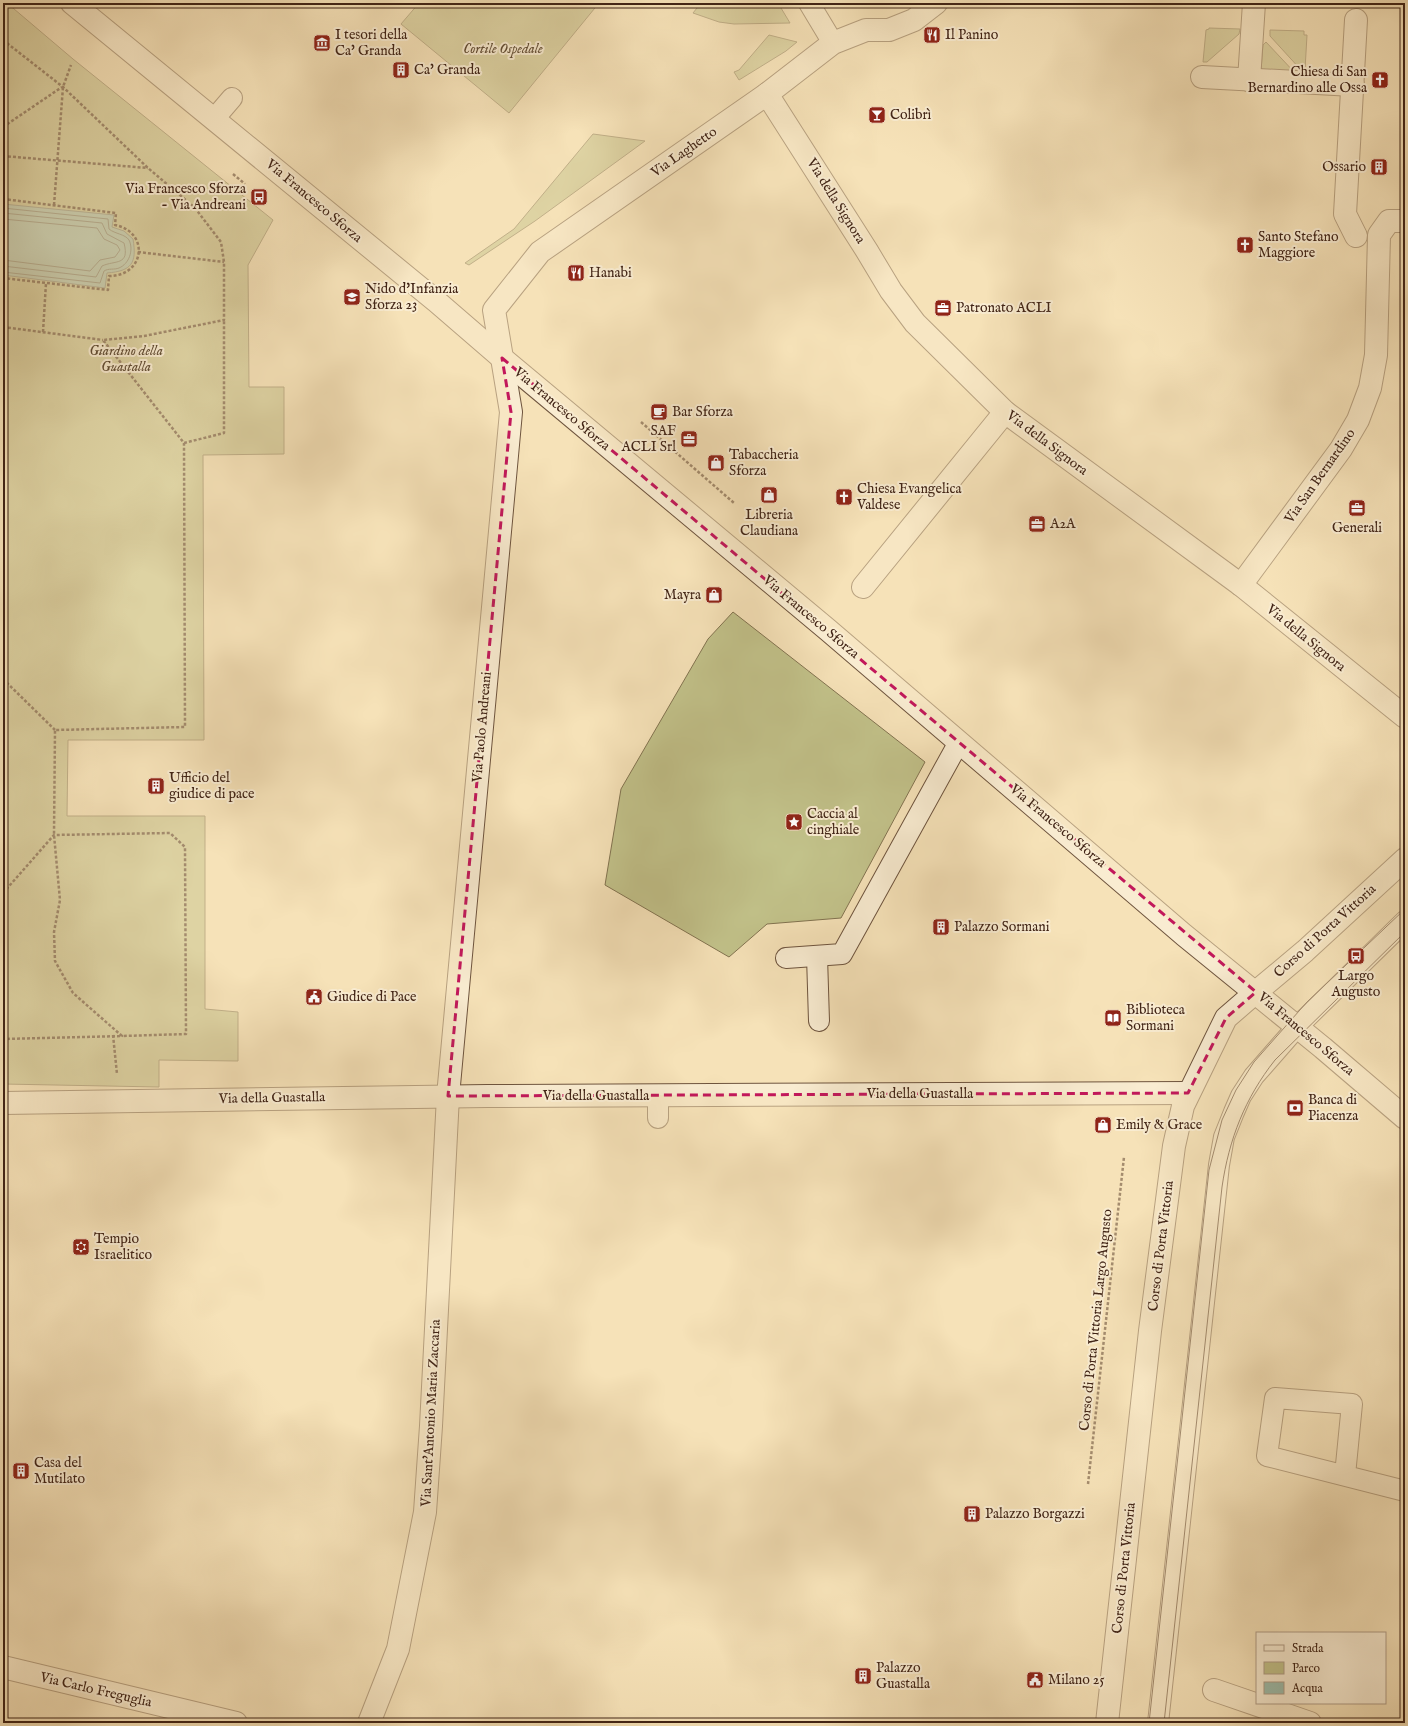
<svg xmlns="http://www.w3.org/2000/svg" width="1408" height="1726" font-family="'IM FELL English',serif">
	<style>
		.green { fill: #c2c28a; stroke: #827350 }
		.water { fill: #9dbead; stroke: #788071 }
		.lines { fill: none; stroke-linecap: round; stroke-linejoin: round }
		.shore { stroke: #6f7162; stroke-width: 1 }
		.service-casing { stroke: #6e543e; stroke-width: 22 }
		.pedestrian-casing { stroke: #6e543e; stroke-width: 24 }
		.minor-casing { stroke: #6e543e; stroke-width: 24 }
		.tertiary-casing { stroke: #6e543e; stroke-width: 24 }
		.path { stroke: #412416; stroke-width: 2.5; stroke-dasharray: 3 2; stroke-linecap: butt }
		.service { stroke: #f9ecd1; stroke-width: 20 }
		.pedestrian { stroke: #f9ecd1; stroke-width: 22 }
		.minor { stroke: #f9ecd1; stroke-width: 22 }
		.tertiary { stroke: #f9ecd1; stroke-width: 22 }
		.tram { stroke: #412416; stroke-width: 1 }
		.marked { fill: none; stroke: #c2185b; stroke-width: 3; stroke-dasharray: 8 5; stroke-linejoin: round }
		.labels { text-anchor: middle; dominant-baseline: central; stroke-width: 4; stroke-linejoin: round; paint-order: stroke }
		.poi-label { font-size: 14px; fill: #412416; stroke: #f9ecd1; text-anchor: start }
		.park-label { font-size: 14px; font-style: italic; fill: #614c33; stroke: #f9ecd1 }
		.street-label { font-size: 14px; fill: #412416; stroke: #f9ecd1 }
	</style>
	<rect width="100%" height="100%" fill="#f6e2b8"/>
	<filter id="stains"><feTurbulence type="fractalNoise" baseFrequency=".005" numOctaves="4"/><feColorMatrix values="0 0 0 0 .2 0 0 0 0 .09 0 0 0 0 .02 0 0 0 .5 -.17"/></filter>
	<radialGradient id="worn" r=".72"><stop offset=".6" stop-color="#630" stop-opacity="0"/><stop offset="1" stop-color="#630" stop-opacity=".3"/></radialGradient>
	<!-- green -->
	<g class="green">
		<path d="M 3,3 L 7,3 L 73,59 L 273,220 L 248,265 L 249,387 L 284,387 L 284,454 L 203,455 L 204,740 L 68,740 L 67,816 L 205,816 L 205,1009 L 238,1012 L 238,1061 L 159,1060 L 159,1087 L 3,1084 Z"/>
		<path d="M 419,3 L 599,3 L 509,113 L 401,24 Z"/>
		<path d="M 701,3 L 778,3 L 790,23 L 734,24 L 719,22 L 693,13 Z"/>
		<path d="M 1209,28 L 1240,29 L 1239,34 L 1207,62 L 1203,62 L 1206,30 L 1209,29 Z"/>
		<path d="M 1270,30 L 1304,31 L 1304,35 L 1307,35 L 1305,70 L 1301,70 L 1270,36 Z"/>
		<path d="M 769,35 L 797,42 L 786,51 L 739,80 L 734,72 L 739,70 Z"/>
		<path d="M 1266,42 L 1296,74 L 1261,70 L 1263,45 Z"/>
		<path d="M 593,134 L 645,141 L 535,221 L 469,265 L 465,263 L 514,229 Z"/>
		<path d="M 733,612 L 925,762 L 841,918 L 767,924 L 729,957 L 605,885 L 621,789 L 708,639 Z"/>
	</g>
	<!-- water -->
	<path class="water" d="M 3,204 L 114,215 L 112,227 L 124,231 L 133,239 C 137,263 132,271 107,273 L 105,288 L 3,275 Z"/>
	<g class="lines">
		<!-- shore -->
		<g class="shore">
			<path d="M 3,208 L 108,219 L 109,229 C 115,234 125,234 129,240 C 134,250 129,264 119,268 C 114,270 109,268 104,271 L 100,283 L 3,272"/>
			<path d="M 3,213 L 102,223 L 107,234 L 124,243 C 130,266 115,260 102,266 L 96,277 L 3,266"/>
			<path d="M 3,219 L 97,228 L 104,239 L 117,245 L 120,250 L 115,257 L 100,260 L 90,271 L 3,260"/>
		</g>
		<defs>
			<g id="service">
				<path d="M 809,3 L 833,43"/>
				<path d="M 214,119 L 232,98"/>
				<path d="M 817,956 L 819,1021"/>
				<path d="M 786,958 L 842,954 L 959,742"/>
				<path d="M 658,1096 L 658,1118"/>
				<path d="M 1345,1475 L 1352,1404 L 1275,1398 L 1267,1456 L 1405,1491"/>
				<path d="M 1158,1723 L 1219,1165 L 1224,1137 L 1234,1112 L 1241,1096 L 1254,1076 L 1297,1027 L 1405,921"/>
			</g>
			<g id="pedestrian">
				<path d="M 1202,77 L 1353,85"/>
				<path d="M 1249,80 L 1254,3"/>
				<path d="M 1356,236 L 1345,214 L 1356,20"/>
			</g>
			<g id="minor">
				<path d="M 767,94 L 867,251 L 891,291 L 915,323 L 1005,412 L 1241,585 L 1405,717"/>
				<path d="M 1241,585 L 1341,449 L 1358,420 L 1370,388 L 1376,355 L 1379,235 L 1389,221 L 1405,221"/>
				<path d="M 863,587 L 1005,412"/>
				<path d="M 1256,992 L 1305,951 L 1405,859"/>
				<path d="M 3,1103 L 487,1096 L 1188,1093"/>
				<path d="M 3,1667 L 236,1723"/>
				<path d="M 1214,1690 L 1310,1723"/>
				<path d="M 369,1723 L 398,1649 L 425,1512 L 431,1426 L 448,1096 L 511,412 L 494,310 L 540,252 L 767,94 L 833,43 L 866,30 L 889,30 L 914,20 L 936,3"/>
			</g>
			<g id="tertiary">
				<path d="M 72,3 L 436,301 L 502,358 L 828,630 L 1184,935 L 1323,1048 L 1405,1118"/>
				<path d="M 1107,1723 L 1150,1331 L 1174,1146 L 1183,1106 L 1226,1018 L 1256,992"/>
			</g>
		</defs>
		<!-- service casing -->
		<use href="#service" class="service-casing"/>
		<!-- pedestrian casing -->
		<use href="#pedestrian" class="pedestrian-casing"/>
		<!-- minor casing -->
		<use href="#minor" class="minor-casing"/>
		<!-- tertiary casing -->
		<use href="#tertiary" class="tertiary-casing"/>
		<!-- path -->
		<g class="path">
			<path d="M 3,40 L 63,87 L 148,168 L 195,208 L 221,242 L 224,262 L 224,320 L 144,336 L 103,340 L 184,443 L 185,727 L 55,730 L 54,835 L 60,900 L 54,932 L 55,961 L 73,993 L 122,1036 L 3,1039"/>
			<path d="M 3,127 L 62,87"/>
			<path d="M 3,156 L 148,168"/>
			<path d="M 233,174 L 245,184"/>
			<path d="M 3,199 L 116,213 L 115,225 C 150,232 145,276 109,276 L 108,290 L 3,278"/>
			<path d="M 54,205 L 63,87 L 71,65"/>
			<path d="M 138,252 L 224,262"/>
			<path d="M 3,327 L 103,340"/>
			<path d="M 43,332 L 46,283"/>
			<path d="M 641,422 L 734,503"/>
			<path d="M 184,443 L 224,433 L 224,320"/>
			<path d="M 3,679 L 55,730"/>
			<path d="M 3,893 L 54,835 L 170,833 L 185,847 L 186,1034 L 122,1036"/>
			<path d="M 113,1035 L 117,1074"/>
			<path d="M 1088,1484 L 1124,1157"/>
		</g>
		<!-- service -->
		<use href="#service" class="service"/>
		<!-- pedestrian -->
		<use href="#pedestrian" class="pedestrian"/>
		<!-- minor -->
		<use href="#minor" class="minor"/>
		<!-- tertiary -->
		<use href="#tertiary" class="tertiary"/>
		<!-- tram -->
		<g class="tram">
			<path d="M 1149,1723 L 1209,1170 L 1222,1120 L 1236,1090 L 1254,1062 L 1307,1002 L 1405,909"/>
			<path d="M 1164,1723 L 1222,1187 C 1229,1139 1245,1098 1275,1060 L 1405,932"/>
		</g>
	</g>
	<!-- marked area -->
	<path d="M0 0H1408V1726H0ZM 502,358 L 1256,992 L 1226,1018 L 1188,1093 L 448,1096 L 511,412 Z" fill="#f6e2b8" fill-opacity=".55" fill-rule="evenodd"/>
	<path class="marked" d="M 502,358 L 1256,992 L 1226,1018 L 1188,1093 L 448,1096 L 511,412 Z"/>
	<!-- icons -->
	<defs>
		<symbol id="restaurant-square" viewBox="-11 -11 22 22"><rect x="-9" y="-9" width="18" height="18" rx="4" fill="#8f2418" stroke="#f9ecd1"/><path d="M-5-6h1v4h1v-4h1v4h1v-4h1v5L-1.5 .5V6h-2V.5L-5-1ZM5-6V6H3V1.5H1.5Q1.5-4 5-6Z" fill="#fff"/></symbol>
		<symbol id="museum-square" viewBox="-11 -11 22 22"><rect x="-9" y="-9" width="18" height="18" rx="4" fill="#8f2418" stroke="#f9ecd1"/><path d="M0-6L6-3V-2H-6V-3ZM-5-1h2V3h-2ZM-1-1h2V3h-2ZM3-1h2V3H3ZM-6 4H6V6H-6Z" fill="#fff"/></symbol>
		<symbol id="building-square" viewBox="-11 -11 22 22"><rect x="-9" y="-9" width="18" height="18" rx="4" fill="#8f2418" stroke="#f9ecd1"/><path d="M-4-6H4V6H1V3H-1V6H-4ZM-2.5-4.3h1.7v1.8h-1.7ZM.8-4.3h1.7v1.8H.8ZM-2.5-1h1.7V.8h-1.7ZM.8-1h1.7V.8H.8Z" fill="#fff"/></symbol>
		<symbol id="church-square" viewBox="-11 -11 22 22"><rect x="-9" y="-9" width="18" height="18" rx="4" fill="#8f2418" stroke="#f9ecd1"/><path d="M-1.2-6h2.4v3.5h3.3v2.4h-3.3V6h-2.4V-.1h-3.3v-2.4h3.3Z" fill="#fff"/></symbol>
		<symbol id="bar-square" viewBox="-11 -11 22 22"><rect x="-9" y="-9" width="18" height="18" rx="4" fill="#8f2418" stroke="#f9ecd1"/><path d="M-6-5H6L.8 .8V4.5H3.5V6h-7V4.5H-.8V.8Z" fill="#fff"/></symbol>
		<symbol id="bus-square" viewBox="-11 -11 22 22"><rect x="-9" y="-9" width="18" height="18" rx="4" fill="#8f2418" stroke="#f9ecd1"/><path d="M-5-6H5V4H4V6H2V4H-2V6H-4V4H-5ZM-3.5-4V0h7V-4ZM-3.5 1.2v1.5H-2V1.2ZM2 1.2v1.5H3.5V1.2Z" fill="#fff"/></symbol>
		<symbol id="school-square" viewBox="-11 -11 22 22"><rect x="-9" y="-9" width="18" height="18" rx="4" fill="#8f2418" stroke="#f9ecd1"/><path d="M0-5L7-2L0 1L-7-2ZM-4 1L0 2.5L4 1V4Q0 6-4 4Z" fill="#fff"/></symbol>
		<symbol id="office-square" viewBox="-11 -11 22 22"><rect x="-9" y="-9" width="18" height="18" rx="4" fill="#8f2418" stroke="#f9ecd1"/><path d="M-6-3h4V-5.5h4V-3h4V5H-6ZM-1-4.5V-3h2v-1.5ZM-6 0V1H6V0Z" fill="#fff"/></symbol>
		<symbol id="cafe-square" viewBox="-11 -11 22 22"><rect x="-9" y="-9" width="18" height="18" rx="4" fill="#8f2418" stroke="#f9ecd1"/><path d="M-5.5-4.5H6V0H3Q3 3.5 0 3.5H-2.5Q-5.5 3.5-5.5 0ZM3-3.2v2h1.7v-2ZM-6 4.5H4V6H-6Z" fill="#fff"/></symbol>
		<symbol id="shop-square" viewBox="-11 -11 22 22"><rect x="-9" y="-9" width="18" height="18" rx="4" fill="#8f2418" stroke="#f9ecd1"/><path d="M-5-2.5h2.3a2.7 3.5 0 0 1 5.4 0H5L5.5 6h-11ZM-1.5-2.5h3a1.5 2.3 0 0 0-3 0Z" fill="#fff"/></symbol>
		<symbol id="sight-square" viewBox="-11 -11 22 22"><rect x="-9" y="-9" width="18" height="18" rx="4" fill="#8f2418" stroke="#f9ecd1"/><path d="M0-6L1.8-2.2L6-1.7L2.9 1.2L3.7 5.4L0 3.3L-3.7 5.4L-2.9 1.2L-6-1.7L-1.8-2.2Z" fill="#fff"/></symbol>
		<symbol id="civic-square" viewBox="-11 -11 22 22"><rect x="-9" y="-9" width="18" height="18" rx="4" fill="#8f2418" stroke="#f9ecd1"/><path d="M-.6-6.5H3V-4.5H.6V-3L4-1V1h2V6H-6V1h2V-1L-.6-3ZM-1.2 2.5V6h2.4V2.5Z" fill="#fff"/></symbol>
		<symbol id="library-square" viewBox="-11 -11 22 22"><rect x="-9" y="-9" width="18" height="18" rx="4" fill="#8f2418" stroke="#f9ecd1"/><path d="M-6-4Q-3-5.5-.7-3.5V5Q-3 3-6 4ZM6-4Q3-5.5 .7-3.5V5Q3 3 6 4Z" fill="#fff"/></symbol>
		<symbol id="bank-square" viewBox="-11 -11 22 22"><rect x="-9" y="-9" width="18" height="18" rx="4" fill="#8f2418" stroke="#f9ecd1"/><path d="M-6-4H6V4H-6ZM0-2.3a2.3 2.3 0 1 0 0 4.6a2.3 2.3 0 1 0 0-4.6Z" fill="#fff"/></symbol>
		<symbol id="synagogue-square" viewBox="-11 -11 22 22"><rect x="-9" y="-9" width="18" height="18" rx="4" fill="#8f2418" stroke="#f9ecd1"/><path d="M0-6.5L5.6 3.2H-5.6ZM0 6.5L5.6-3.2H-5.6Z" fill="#fff"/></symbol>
	</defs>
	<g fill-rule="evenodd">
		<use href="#restaurant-square" x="922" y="25" width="20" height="20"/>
		<use href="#museum-square" x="312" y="33" width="20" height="20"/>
		<use href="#building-square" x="391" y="60" width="20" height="20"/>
		<use href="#church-square" x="1370" y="70" width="20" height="20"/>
		<use href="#bar-square" x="867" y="105" width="20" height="20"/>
		<use href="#building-square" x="1369" y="157" width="20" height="20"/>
		<use href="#bus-square" x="249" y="187" width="20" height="20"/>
		<use href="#church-square" x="1235" y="235" width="20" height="20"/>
		<use href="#restaurant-square" x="566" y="263" width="20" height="20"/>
		<use href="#school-square" x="342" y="287" width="20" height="20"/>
		<use href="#office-square" x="933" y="298" width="20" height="20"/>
		<use href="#cafe-square" x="649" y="402" width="20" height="20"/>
		<use href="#office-square" x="679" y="429" width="20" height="20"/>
		<use href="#shop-square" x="706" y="453" width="20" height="20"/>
		<use href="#shop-square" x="759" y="485" width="20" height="20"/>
		<use href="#church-square" x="834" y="487" width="20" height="20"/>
		<use href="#office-square" x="1347" y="498" width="20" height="20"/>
		<use href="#office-square" x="1027" y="514" width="20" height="20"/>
		<use href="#shop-square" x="704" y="585" width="20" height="20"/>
		<use href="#building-square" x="146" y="776" width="20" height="20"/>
		<use href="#sight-square" x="784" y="812" width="20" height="20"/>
		<use href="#building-square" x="931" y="917" width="20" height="20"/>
		<use href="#bus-square" x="1346" y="946" width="20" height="20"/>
		<use href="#civic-square" x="304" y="987" width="20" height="20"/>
		<use href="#library-square" x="1103" y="1008" width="20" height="20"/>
		<use href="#bank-square" x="1285" y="1098" width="20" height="20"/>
		<use href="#shop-square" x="1093" y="1115" width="20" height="20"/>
		<use href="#synagogue-square" x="71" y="1237" width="20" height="20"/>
		<use href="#building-square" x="11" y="1461" width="20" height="20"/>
		<use href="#building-square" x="962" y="1504" width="20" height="20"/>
		<use href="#building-square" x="853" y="1666" width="20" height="20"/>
		<use href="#civic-square" x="1025" y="1670" width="20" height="20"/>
	</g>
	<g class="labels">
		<!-- poi labels -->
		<g class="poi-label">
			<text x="335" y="35">I tesori della<tspan x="335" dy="16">Ca' Granda</tspan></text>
			<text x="945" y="35">Il Panino</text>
			<text x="414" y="70">Ca' Granda</text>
			<text x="1367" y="72" text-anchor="end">Chiesa di San<tspan x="1367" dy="16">Bernardino alle Ossa</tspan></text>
			<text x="890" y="115">Colibrì</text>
			<text x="1366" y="167" text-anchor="end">Ossario</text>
			<text x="246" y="189" text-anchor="end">Via Francesco Sforza<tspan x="246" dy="16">- Via Andreani</tspan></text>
			<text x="1258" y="237">Santo Stefano<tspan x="1258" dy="16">Maggiore</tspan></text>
			<text x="589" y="273">Hanabi</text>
			<text x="365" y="289">Nido d'Infanzia<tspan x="365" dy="16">Sforza 23</tspan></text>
			<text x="956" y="308">Patronato ACLI</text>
			<text x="672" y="412">Bar Sforza</text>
			<text x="676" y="431" text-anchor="end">SAF<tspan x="676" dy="16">ACLI Srl</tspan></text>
			<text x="729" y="455">Tabaccheria<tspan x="729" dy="16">Sforza</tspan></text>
			<text x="857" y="489">Chiesa Evangelica<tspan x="857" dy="16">Valdese</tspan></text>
			<text x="769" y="515" text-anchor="middle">Libreria<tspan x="769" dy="16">Claudiana</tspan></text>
			<text x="1050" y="524">A2A</text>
			<text x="1357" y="528" text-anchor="middle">Generali</text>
			<text x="701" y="595" text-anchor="end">Mayra</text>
			<text x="169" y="778">Ufficio del<tspan x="169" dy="16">giudice di pace</tspan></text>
			<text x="807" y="814">Caccia al<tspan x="807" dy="16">cinghiale</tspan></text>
			<text x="954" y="927">Palazzo Sormani</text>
			<text x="1356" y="976" text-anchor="middle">Largo<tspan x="1356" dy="16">Augusto</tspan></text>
			<text x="327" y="997">Giudice di Pace</text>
			<text x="1126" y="1010">Biblioteca<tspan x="1126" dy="16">Sormani</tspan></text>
			<text x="1308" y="1100">Banca di<tspan x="1308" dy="16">Piacenza</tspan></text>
			<text x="1116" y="1125">Emily &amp; Grace</text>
			<text x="94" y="1239">Tempio<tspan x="94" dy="16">Israelitico</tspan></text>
			<text x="34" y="1463">Casa del<tspan x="34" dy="16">Mutilato</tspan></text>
			<text x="985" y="1514">Palazzo Borgazzi</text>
			<text x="876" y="1668">Palazzo<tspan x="876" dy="16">Guastalla</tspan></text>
			<text x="1048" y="1680">Milano 25</text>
		</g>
		<!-- park labels -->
		<g class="park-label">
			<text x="503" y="49">Cortile Ospedale</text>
			<text x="126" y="351">Giardino della<tspan x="126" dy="16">Guastalla</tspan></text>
		</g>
		<!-- street labels -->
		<g class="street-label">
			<text transform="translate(684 152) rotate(-35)">Via Laghetto</text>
			<text transform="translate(314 201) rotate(40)">Via Francesco Sforza</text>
			<text transform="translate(836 201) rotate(58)">Via della Signora</text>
			<text transform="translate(562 409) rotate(40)">Via Francesco Sforza</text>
			<text transform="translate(1047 443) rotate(37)">Via della Signora</text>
			<text transform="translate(1320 476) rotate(-55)">Via San Bernardino</text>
			<text transform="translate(811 617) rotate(40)">Via Francesco Sforza</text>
			<text transform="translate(1306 638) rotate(39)">Via della Signora</text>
			<text transform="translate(482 727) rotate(-85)">Via Paolo Andreani</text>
			<text transform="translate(1058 826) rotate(40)">Via Francesco Sforza</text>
			<text transform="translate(1325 931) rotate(-42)">Corso di Porta Vittoria</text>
			<text transform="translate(1306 1034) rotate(40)">Via Francesco Sforza</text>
			<text x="920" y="1094">Via della Guastalla</text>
			<text x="596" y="1096">Via della Guastalla</text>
			<text transform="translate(272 1098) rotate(-1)">Via della Guastalla</text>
			<text transform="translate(1161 1246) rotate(-83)">Corso di Porta Vittoria</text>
			<text transform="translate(1096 1320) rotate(-84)">Corso di Porta Vittoria Largo Augusto</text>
			<text transform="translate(431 1413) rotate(-87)">Via Sant'Antonio Maria Zaccaria</text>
			<text transform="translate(1124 1568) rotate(-84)">Corso di Porta Vittoria</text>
			<text transform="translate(96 1690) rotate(13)">Via Carlo Freguglia</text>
		</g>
	</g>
	<!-- margin -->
	<rect width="1408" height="1726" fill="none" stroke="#f6e2b8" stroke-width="16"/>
	<rect x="4" y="4" width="1400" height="1718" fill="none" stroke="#412416" stroke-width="2"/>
	<rect x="8" y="8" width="1392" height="1710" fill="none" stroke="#412416"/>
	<!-- legend -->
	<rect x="1256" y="1632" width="130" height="72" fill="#f9ecd1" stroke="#af9c86"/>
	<rect x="1264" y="1645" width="20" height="6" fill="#f9ecd1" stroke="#af9c86"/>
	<text x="1292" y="1652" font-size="12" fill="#412416">Strada</text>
	<rect x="1264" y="1662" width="20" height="12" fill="#c2c28a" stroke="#af9c86"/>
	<text x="1292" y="1672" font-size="12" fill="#412416">Parco</text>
	<rect x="1264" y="1682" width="20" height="12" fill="#9dbead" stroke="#af9c86"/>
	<text x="1292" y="1692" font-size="12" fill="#412416">Acqua</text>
	<rect width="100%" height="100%" filter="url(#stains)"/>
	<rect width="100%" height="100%" fill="url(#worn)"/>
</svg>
